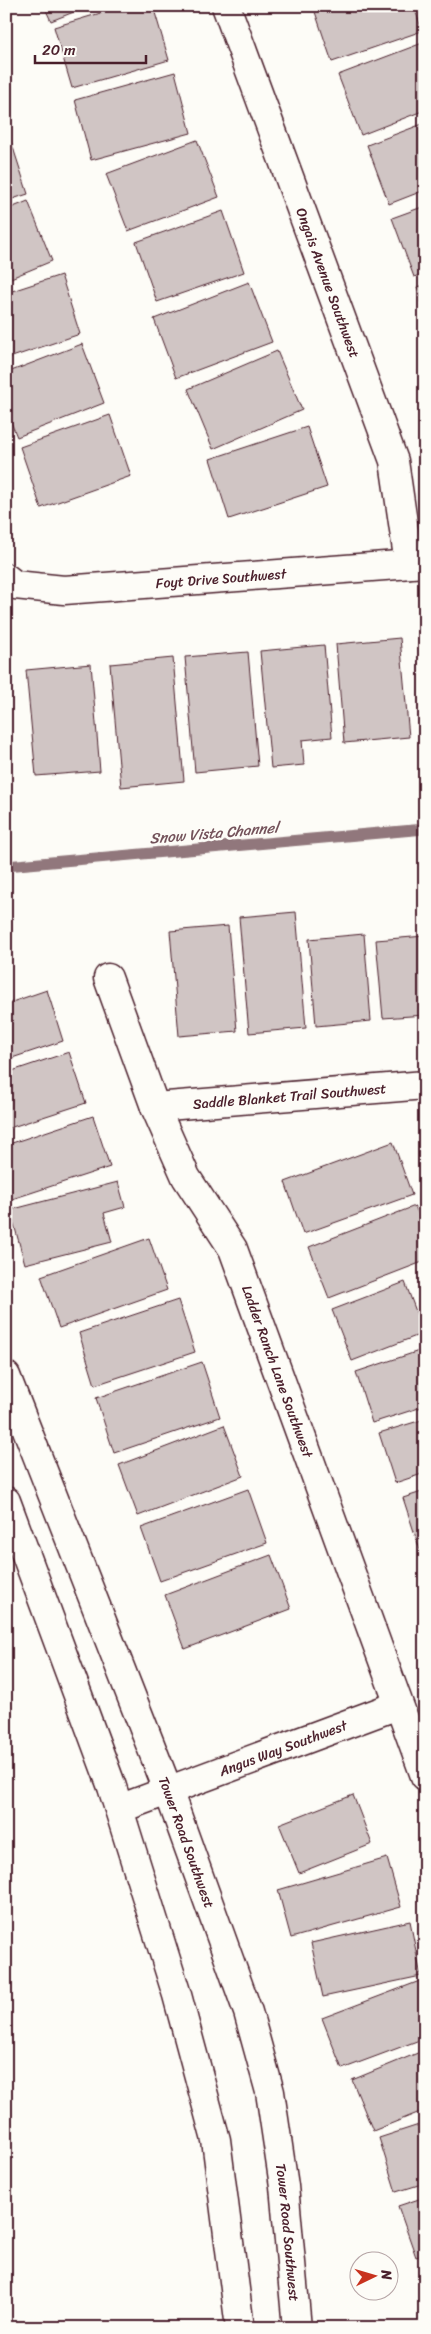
<svg xmlns="http://www.w3.org/2000/svg" width="431" height="2334" font-family="Sriracha,sans-serif">
	<style>
		.lines { fill: none; stroke-linecap: round; stroke-linejoin: round }
		.stream { stroke: #91777b; stroke-width: 11 }
		.building { fill: #d0c5c4; stroke: #4a1f2b }
		.minor-casing { stroke: #4a1f2b; stroke-width: 31 }
		.tertiary-casing { stroke: #4a1f2b; stroke-width: 31 }
		.minor { stroke: #fdfcf7; stroke-width: 28 }
		.tertiary { stroke: #fdfcf7; stroke-width: 28 }
		.labels { text-anchor: middle; dominant-baseline: central; stroke-width: 5; stroke-linejoin: round; paint-order: stroke }
		.street-label { font-size: 14px; fill: #4a1f2b; stroke: #fdfcf7 }
		.water-label { font-size: 15px; font-style: italic; fill: #73525a; stroke: #fdfcf7 }
	</style>
	<rect width="100%" height="100%" fill="#fdfcf7"/>
	<filter id="ink" filterUnits="userSpaceOnUse"><feTurbulence type="fractalNoise" baseFrequency=".02" numOctaves="2"/><feDisplacementMap in="SourceGraphic" scale="10" xChannelSelector="R" yChannelSelector="G"/><feConvolveMatrix kernelMatrix="1 2 1 2 8 2 1 2 1" color-interpolation-filters="sRGB"/></filter>
	<g filter="url(#ink)">
		<g class="lines">
			<!-- stream -->
			<path class="stream" d="M 6,866 L 425,829"/>
		</g>
		<!-- building -->
		<g class="building">
			<path d="M 44,6 L 89,6 L 51,21 Z"/>
			<path d="M 124,6 L 153,6 L 169,60 L 72,88 L 54,27 Z"/>
			<path d="M 313,6 L 414,6 L 422,31 L 332,62 Z"/>
			<path d="M 425,42 L 425,110 L 361,135 L 338,75 Z"/>
			<path d="M 175,72 L 191,133 L 91,160 L 75,100 Z"/>
			<path d="M 425,123 L 425,190 L 389,204 L 367,145 Z"/>
			<path d="M 8,132 L 28,194 L 6,201 L 6,133 Z"/>
			<path d="M 197,140 L 219,197 L 128,231 L 106,174 Z"/>
			<path d="M 28,201 L 52,261 L 6,280 L 6,210 Z"/>
			<path d="M 425,206 L 425,273 L 414,277 L 392,218 Z"/>
			<path d="M 223,211 L 244,272 L 157,302 L 136,242 Z"/>
			<path d="M 61,275 L 80,334 L 6,359 L 6,293 Z"/>
			<path d="M 249,282 L 272,342 L 176,378 L 154,319 Z"/>
			<path d="M 425,285 L 425,312 L 417,287 Z"/>
			<path d="M 82,344 L 104,403 L 17,437 L 6,410 L 6,373 Z"/>
			<path d="M 277,351 L 302,410 L 213,449 L 188,389 Z"/>
			<path d="M 110,415 L 131,476 L 41,508 L 20,447 Z"/>
			<path d="M 307,427 L 327,487 L 229,519 L 210,459 Z"/>
			<path d="M 400,638 L 409,737 L 344,743 L 336,644 Z"/>
			<path d="M 324,645 L 332,737 L 302,740 L 304,765 L 271,768 L 260,651 Z"/>
			<path d="M 248,652 L 258,766 L 195,772 L 185,657 Z"/>
			<path d="M 173,658 L 184,781 L 121,787 L 110,664 Z"/>
			<path d="M 91,664 L 100,771 L 36,776 L 26,670 Z"/>
			<path d="M 296,912 L 306,1028 L 249,1033 L 239,917 Z"/>
			<path d="M 228,926 L 237,1031 L 179,1036 L 170,931 Z"/>
			<path d="M 364,934 L 371,1021 L 316,1026 L 309,939 Z"/>
			<path d="M 425,936 L 425,1015 L 383,1018 L 376,940 Z"/>
			<path d="M 47,990 L 63,1041 L 6,1060 L 6,1004 Z"/>
			<path d="M 69,1052 L 86,1103 L 6,1129 L 6,1073 Z"/>
			<path d="M 93,1116 L 110,1167 L 6,1201 L 6,1145 Z"/>
			<path d="M 393,1142 L 412,1195 L 303,1234 L 285,1182 Z"/>
			<path d="M 118,1182 L 125,1207 L 104,1213 L 112,1242 L 25,1264 L 10,1210 Z"/>
			<path d="M 415,1206 L 425,1230 L 425,1261 L 329,1298 L 309,1247 Z"/>
			<path d="M 149,1238 L 167,1290 L 59,1328 L 41,1276 Z"/>
			<path d="M 405,1282 L 424,1333 L 352,1361 L 332,1310 Z"/>
			<path d="M 178,1300 L 195,1352 L 95,1385 L 79,1333 Z"/>
			<path d="M 425,1349 L 425,1406 L 372,1423 L 356,1372 Z"/>
			<path d="M 202,1362 L 220,1417 L 114,1453 L 96,1398 Z"/>
			<path d="M 425,1419 L 425,1473 L 395,1483 L 379,1433 Z"/>
			<path d="M 224,1425 L 243,1476 L 138,1516 L 119,1465 Z"/>
			<path d="M 248,1489 L 267,1543 L 160,1581 L 141,1528 Z"/>
			<path d="M 425,1491 L 425,1548 L 420,1550 L 403,1498 Z"/>
			<path d="M 271,1555 L 291,1609 L 185,1649 L 165,1595 Z"/>
			<path d="M 353,1795 L 372,1844 L 299,1873 L 279,1824 Z"/>
			<path d="M 387,1858 L 401,1907 L 291,1938 L 278,1890 Z"/>
			<path d="M 410,1921 L 421,1976 L 323,1997 L 311,1943 Z"/>
			<path d="M 425,1979 L 425,2038 L 342,2069 L 322,2018 Z"/>
			<path d="M 425,2050 L 425,2110 L 373,2131 L 352,2080 Z"/>
			<path d="M 425,2123 L 425,2183 L 396,2192 L 379,2138 Z"/>
			<path d="M 425,2197 L 425,2254 L 416,2257 L 398,2206 Z"/>
		</g>
		<g class="lines">
			<defs>
				<g id="minor">
					<path id="s1" d="M 226,6 L 394,461 L 409,564"/>
					<path id="s2" d="M 6,578 L 15,585 L 64,590 L 425,563"/>
					<path id="s3" d="M 108,978 L 155,1107 L 186,1177 L 233,1249 L 425,1776"/>
					<path id="s4" d="M 155,1107 L 425,1085"/>
					<path id="s5" d="M 119,1809 L 398,1705"/>
				</g>
				<g id="tertiary">
					<path id="s6" d="M 6,1376 L 168,1790 L 248,2012 L 270,2092 L 284,2186 L 297,2328"/>
					<path d="M 6,1501 L 112,1787 L 177,1995 L 216,2140 L 240,2328"/>
				</g>
			</defs>
			<!-- minor casing -->
			<use href="#minor" class="minor-casing"/>
			<!-- tertiary casing -->
			<use href="#tertiary" class="tertiary-casing"/>
			<!-- minor -->
			<use href="#minor" class="minor"/>
			<!-- tertiary -->
			<use href="#tertiary" class="tertiary"/>
		</g>
	</g>
	<g class="labels">
		<!-- street labels -->
		<g class="street-label">
			<text stroke="none"><textPath href="#s1" startOffset="295">Ongais Avenue Southwest</textPath></text>
			<text stroke="none"><textPath href="#s2" startOffset="218">Foyt Drive Southwest</textPath></text>
			<text stroke="none"><textPath href="#s4" startOffset="135">Saddle Blanket Trail Southwest</textPath></text>
			<text stroke="none"><textPath href="#s3" startOffset="430">Ladder Ranch Lane Southwest</textPath></text>
			<text stroke="none"><textPath href="#s5" startOffset="175">Angus Way Southwest</textPath></text>
			<text stroke="none"><textPath href="#s6" startOffset="500">Tower Road Southwest</textPath></text>
			<text stroke="none"><textPath href="#s6" startOffset="905">Tower Road Southwest</textPath></text>
		</g>
		<!-- water labels -->
		<g class="water-label">
			<text transform="translate(214 833) rotate(-5)">Snow Vista Channel</text>
		</g>
	</g>
	<!-- margin -->
	<rect width="431" height="2334" fill="none" stroke="#fdfcf7" stroke-width="25"/>
	<rect x="12" y="12" width="406" height="2309" fill="none" stroke="#4a1f2b" stroke-width="2" filter="url(#ink)"/>
	<!-- north arrow -->
	<g transform="translate(374 2276) rotate(85)"><circle r="24" fill="#fdfcf7" stroke="#b5a4a5"/>
	<path d="M0-4L9 19L0 12L-9 19Z" fill="#c8321e"/>
	<text y="-8" font-size="14" font-weight="bold" text-anchor="middle" fill="#4a1f2b">N</text>
	</g>
	<!-- scale -->
	<path d="M35 55v8h111v-8" fill="none" stroke="#4a1f2b" stroke-width="2.5"/>
	<text x="42" y="55" font-size="15" fill="#4a1f2b" stroke="#fdfcf7" stroke-width="4" paint-order="stroke">20 m</text>
</svg>
